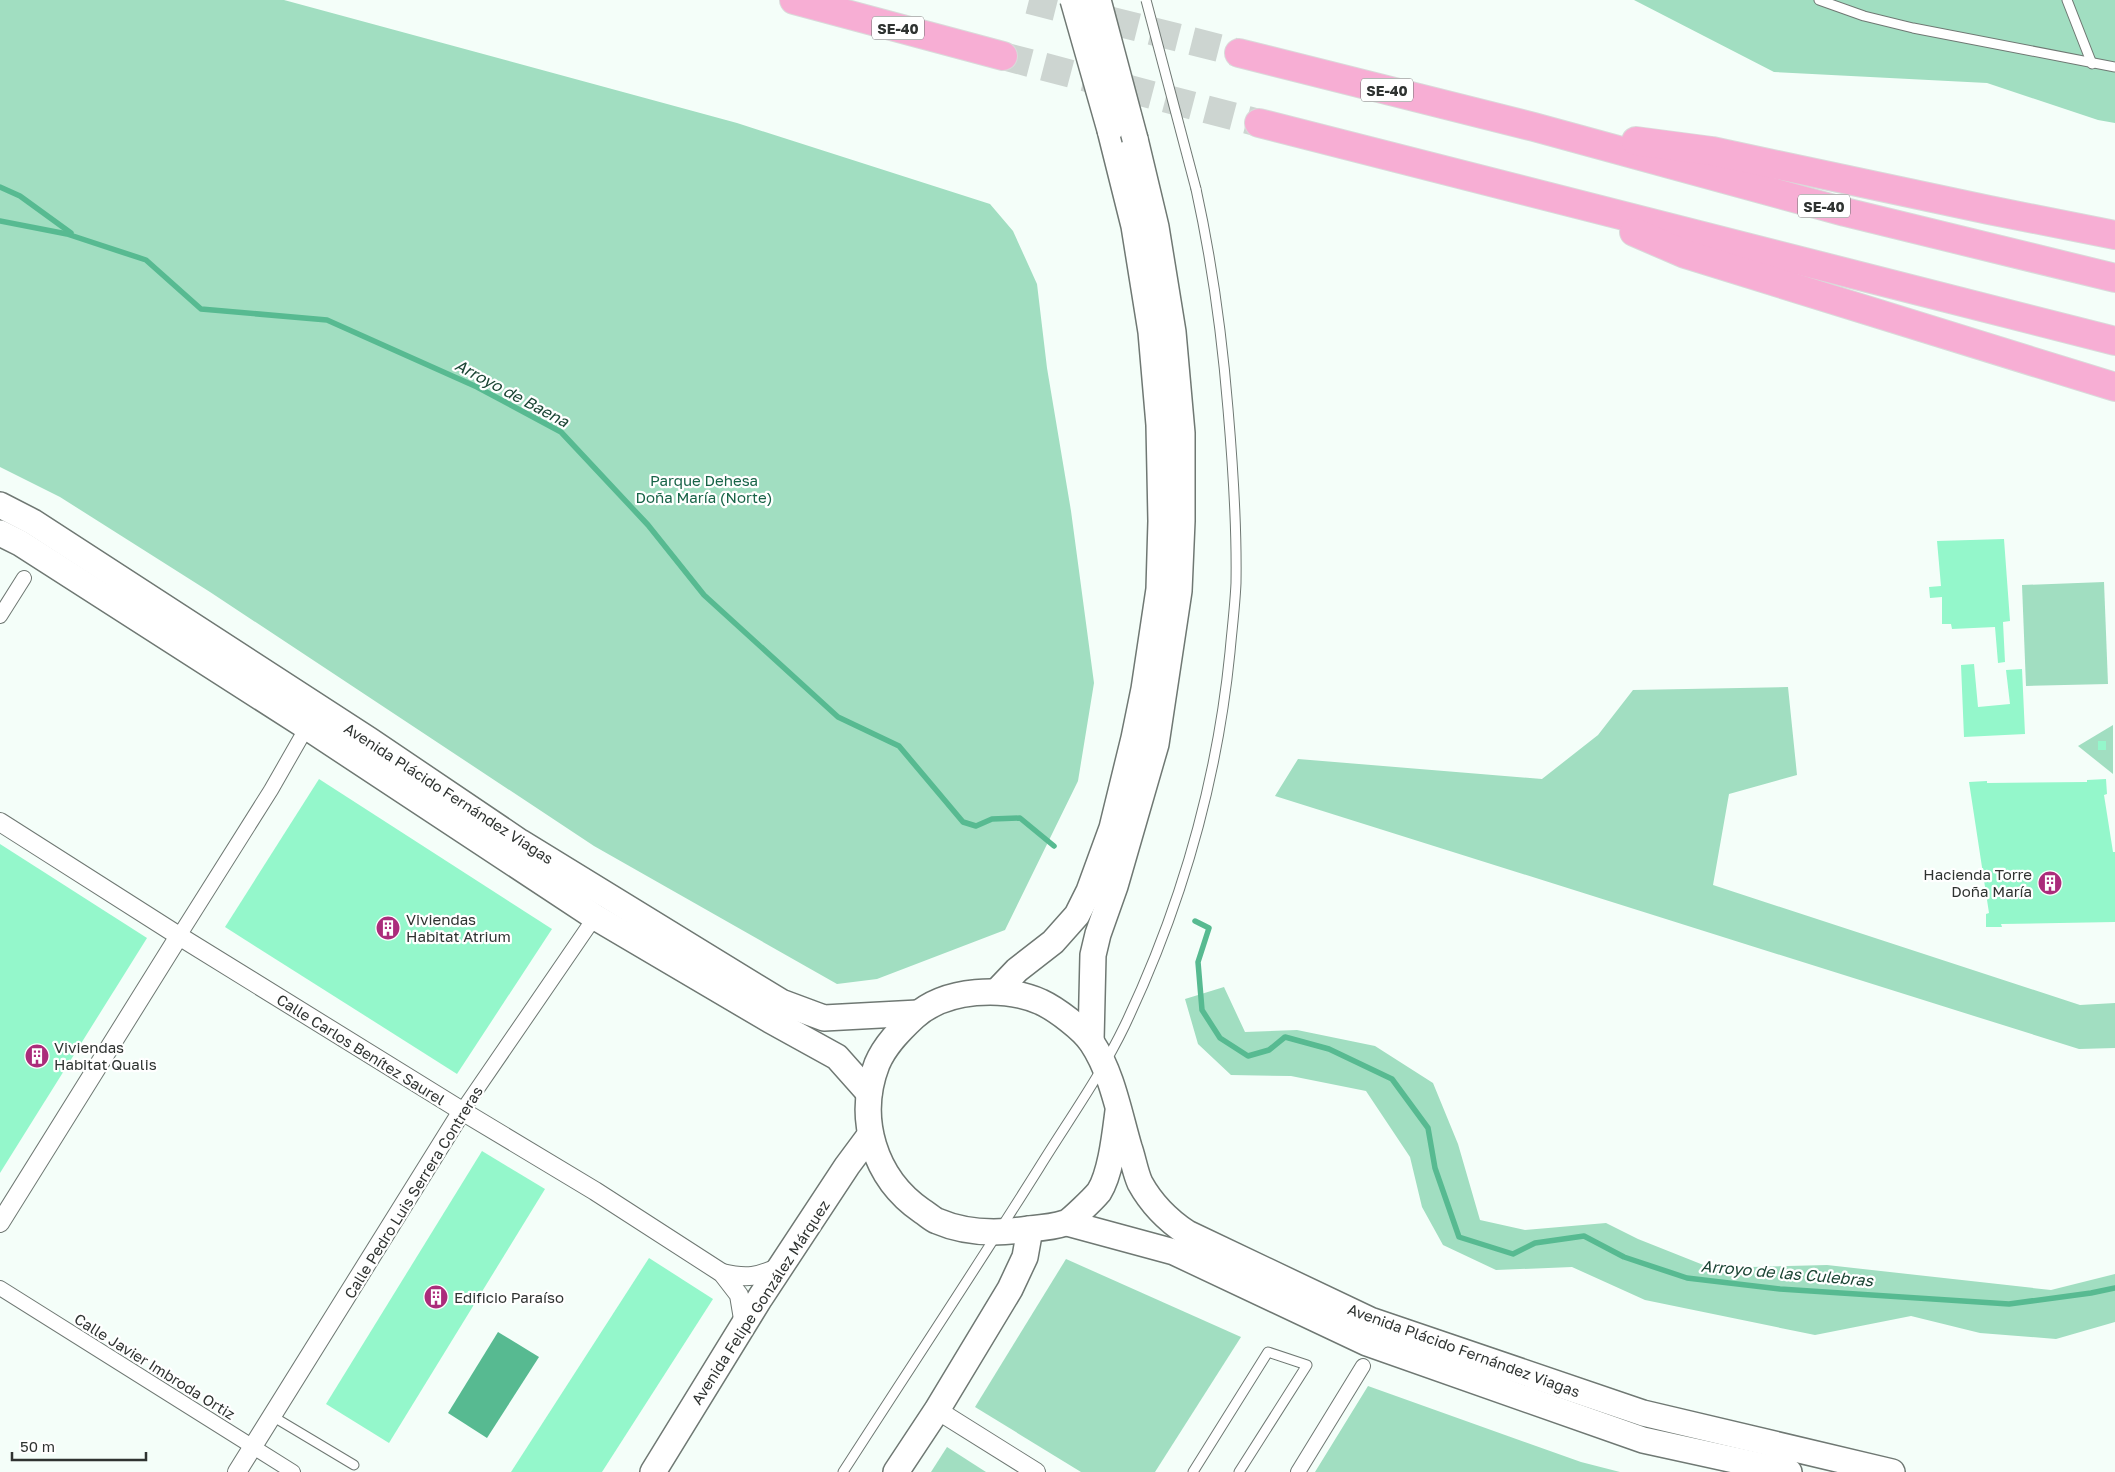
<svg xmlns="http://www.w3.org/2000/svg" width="2115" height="1472" font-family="'Golos Text',sans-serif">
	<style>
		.green { fill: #a1dec1 }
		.water { fill: #57ba91 }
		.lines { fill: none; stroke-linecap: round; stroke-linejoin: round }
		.stream { stroke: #57ba91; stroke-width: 5.5 }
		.building { fill: #94f7cb }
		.motorway-tunnel { stroke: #cdd5d1; stroke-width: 28; stroke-dasharray: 28 14; stroke-linecap: butt }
		.service-casing { stroke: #6f7873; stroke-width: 11 }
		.pedestrian-casing { stroke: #6f7873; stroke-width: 16 }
		.minor-casing { stroke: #6f7873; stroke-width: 20 }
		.secondary-casing { stroke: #6f7873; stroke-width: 28 }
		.motorway-casing { stroke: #dadada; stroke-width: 30 }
		.service { stroke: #fff; stroke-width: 9 }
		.pedestrian { stroke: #fff; stroke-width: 14 }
		.minor { stroke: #fff; stroke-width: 18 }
		.secondary { stroke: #fff; stroke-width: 25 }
		.motorway { stroke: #f7aed4; stroke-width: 28 }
		.service-bridge-casing { stroke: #6f7873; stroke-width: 11; stroke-linecap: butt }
		.secondary-bridge-casing { stroke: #6f7873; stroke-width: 28; stroke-linecap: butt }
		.service-bridge { stroke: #fff; stroke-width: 9 }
		.secondary-bridge { stroke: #fff; stroke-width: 25 }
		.labels { text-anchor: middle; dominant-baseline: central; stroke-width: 4.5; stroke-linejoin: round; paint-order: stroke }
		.shield { fill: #fff; stroke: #6d706f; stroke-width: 1 }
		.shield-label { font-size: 14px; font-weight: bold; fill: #2f3331 }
		.park-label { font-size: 15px; fill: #186448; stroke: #fff }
		.street-label { font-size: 15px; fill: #2f3331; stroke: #fff }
		.poi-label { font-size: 15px; fill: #2f3331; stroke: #fff; text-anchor: start }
		.water-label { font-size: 16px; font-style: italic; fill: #1c4635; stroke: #fff }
	</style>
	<rect width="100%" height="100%" fill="#f4fef9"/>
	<!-- green -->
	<g class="green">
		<path d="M 0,0 L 284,0 L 737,123 L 990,204 L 1013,231 L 1037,284 L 1047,368 L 1071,511 L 1094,683 L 1078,781 L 1005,930 L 877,979 L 837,984 L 594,846 L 210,592 L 60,497 L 0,467 Z"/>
		<path d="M 1634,0 L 2115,0 L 2115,123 L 2098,120 L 1987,83 L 1774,72 Z"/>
		<path d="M 2104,582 L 2108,684 L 2026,686 L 2022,585 Z"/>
		<path d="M 1788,687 L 1797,775 L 1729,794 L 1713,885 L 2080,1005 L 2115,1003 L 2115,1048 L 2079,1049 L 1275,796 L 1298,759 L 1542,779 L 1598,735 L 1633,690 Z"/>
		<path d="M 2113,725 L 2113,774 L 2078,746 Z"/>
		<path d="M 1224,987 L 1245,1032 L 1297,1030 L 1375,1046 L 1433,1083 L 1458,1144 L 1480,1220 L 1525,1230 L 1606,1223 L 1638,1239 L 1711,1268 L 1827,1265 L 2051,1290 L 2115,1274 L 2115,1322 L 2056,1339 L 1980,1333 L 1911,1316 L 1815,1335 L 1645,1300 L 1572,1267 L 1496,1270 L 1443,1245 L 1422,1207 L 1410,1157 L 1366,1091 L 1291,1076 L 1231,1075 L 1198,1044 L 1185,999 Z"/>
		<path d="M 1066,1259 L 1241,1337 L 1155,1472 L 1081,1472 L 975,1407 Z"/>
		<path d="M 1368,1386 L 1581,1462 L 1620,1472 L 1315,1472 Z"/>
		<path d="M 947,1447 L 986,1472 L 931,1472 Z"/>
	</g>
	<!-- water -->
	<path class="water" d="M 498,1332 L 539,1357 L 487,1438 L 448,1413 Z"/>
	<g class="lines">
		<!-- stream -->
		<g class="stream">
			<path d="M 0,187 L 20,196 L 71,233"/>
			<path d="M 0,221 L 67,234 L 146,260 L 201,309 L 327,320 L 477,387 L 561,432 L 648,525 L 704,595 L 838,717 L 899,746 L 963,822 L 976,826 L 992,819 L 1020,818 L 1054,846"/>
			<path d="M 1195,921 L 1209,928 L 1198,962 L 1202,1010 L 1220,1038 L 1248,1056 L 1269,1050 L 1285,1037 L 1329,1049 L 1392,1079 L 1428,1128 L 1435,1168 L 1459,1237 L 1513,1254 L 1535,1243 L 1584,1236 L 1624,1257 L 1687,1278 L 1780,1289 L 2009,1304 L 2091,1293 L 2115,1288"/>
		</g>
	</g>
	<!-- building -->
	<g class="building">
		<path d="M 2004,539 L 2010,621 L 2003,622 L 2005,662 L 1998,663 L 1995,627 L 1952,629 L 1951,624 L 1942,624 L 1942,597 L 1930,598 L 1929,587 L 1941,586 L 1937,541 Z"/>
		<path d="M 1974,664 L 1978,707 L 2010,704 L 2006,670 L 2022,669 L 2025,734 L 1964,737 L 1961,665 Z"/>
		<rect x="2098" y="741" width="8" height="9"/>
		<path d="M 319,779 L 552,929 L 457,1074 L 225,927 Z"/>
		<path d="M 2106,779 L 2107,794 L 2104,795 L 2113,852 L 2115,852 L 2115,922 L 2001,924 L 2002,927 L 1986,927 L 1986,914 L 1989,913 L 1969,782 L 1987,781 L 1987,783 L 2087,782 L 2087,780 Z"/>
		<path d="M 0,844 L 147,938 L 0,1173 Z"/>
		<path d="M 482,1151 L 545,1189 L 389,1443 L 326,1404 Z"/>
		<path d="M 649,1258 L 713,1299 L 602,1472 L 511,1472 Z"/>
	</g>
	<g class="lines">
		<!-- motorway-tunnel -->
		<g class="motorway-tunnel">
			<path d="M 1029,0 L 1239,53"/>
			<path d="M 1003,56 L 1259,123"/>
		</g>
		<defs>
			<g id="service">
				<path d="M 1819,0 L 1864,16 L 1913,28 L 2115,67"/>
				<path d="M 2067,0 L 2092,64"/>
				<path d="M 272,1416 L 354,1465"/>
				<path d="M 843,1472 C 908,1371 975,1270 1039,1168 C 1068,1121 1101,1075 1125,1025 C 1181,907 1217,782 1230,652 C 1232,629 1235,606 1236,583 C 1237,525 1233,467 1228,409 C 1222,335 1212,262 1196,189"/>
				<path d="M 1193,1472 L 1268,1352 L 1307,1365 L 1239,1472"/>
			</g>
			<g id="pedestrian">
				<path d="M 0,616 L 24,578"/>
				<path d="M 179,936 L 271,790 L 307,727"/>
				<path d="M 462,1111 L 595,917"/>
				<path d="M 0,1288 L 293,1472"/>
				<path d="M 1298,1472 L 1363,1366"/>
			</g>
			<g id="minor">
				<path d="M 0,822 L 179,936 L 462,1111 L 595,1191 L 722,1273 L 739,1295 L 744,1325"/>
				<path d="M 0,1223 L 179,936"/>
				<path d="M 722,1273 C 747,1279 758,1277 781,1266"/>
				<path d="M 937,1410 L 1036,1472"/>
				<path d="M 237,1472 L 462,1111"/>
			</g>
			<g id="secondary">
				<path d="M 0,505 L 33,522 L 369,740 L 520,842 L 781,1002 L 824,1018 L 918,1013"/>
				<path d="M 0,533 L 20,543 L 307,727 L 595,917 L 770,1020 L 837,1057 L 869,1093"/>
				<path d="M 997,991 L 1017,970 L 1053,942 L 1077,915 L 1089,891 L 1112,828 L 1134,738 L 1144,689 L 1159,589 L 1161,521 L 1159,425 L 1151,332 L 1134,226 L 1110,130"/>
				<path d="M 1091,1041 L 1093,955 L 1098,934 L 1115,886 L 1156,744 L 1179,591 L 1182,521 L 1182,433 L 1173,332 L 1156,227 L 1135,139"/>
				<path d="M 1118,1111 C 1115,1134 1111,1173 1099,1192 C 1094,1198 1071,1221 1065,1223 C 1054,1227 1040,1228 1028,1229 C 997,1234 967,1234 937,1221 C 932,1219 927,1214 922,1211 C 874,1178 856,1118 877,1064 C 885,1045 900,1030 914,1017 C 946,988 1004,986 1041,1002 C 1056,1009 1083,1029 1092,1043 C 1112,1073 1119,1113 1129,1147 C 1133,1158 1135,1172 1140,1183 C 1151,1203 1169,1221 1187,1233 L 1370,1320 L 1643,1413 L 1892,1472"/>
				<path d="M 1067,1223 L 1174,1252 L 1367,1343 L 1643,1440 L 1789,1472"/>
				<path d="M 653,1472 L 760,1298 L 847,1166 L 870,1135"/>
				<path d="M 896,1472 L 937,1410 L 1010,1289 L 1025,1257 L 1030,1229"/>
			</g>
			<g id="motorway">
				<path d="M 794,0 L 1003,56"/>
				<path d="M 1239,53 L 1534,127 L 1845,212 L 2115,278"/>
				<path d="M 1259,123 L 2115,341"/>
				<path d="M 1636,141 L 1712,151 L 1989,210 L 2115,235"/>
				<path d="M 1634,232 L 1685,254 L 2115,387"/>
			</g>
		</defs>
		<!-- service casing -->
		<use href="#service" class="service-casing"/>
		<!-- pedestrian casing -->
		<use href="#pedestrian" class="pedestrian-casing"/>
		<!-- minor casing -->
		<use href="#minor" class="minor-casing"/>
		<!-- secondary casing -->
		<use href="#secondary" class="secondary-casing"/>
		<!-- motorway casing -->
		<use href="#motorway" class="motorway-casing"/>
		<!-- service -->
		<use href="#service" class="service"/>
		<!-- pedestrian -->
		<use href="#pedestrian" class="pedestrian"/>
		<!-- minor -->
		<use href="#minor" class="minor"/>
		<!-- secondary -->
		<use href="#secondary" class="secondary"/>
		<!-- motorway -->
		<use href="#motorway" class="motorway"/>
		<defs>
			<path id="service-bridge" d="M 1146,0 L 1196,189"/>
			<g id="secondary-bridge">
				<path d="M 1073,0 L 1110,130"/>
				<path d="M 1098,0 L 1135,139"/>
			</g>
		</defs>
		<!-- service-bridge casing -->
		<use href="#service-bridge" class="service-bridge-casing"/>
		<!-- secondary-bridge casing -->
		<use href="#secondary-bridge" class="secondary-bridge-casing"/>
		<!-- service-bridge -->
		<use href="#service-bridge" class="service-bridge"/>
		<!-- secondary-bridge -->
		<use href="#secondary-bridge" class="secondary-bridge"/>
	</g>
	<!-- icons -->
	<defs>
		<symbol id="building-disc" viewBox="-11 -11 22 22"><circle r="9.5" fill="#ab2c7b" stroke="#fff"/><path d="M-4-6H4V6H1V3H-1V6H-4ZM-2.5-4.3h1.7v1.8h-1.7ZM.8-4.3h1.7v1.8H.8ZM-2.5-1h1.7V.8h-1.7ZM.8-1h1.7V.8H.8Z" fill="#fff"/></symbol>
	</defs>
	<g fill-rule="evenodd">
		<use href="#building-disc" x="2036" y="869" width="28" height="28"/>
		<use href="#building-disc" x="374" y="914" width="28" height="28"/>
		<use href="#building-disc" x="23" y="1042" width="28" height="28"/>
		<use href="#building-disc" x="422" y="1283" width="28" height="28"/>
	</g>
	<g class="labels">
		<!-- shield labels -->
		<g class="shield">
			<rect x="872" y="16.5" width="52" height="23" rx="4"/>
			<rect x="1361" y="78.5" width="52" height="23" rx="4"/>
			<rect x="1798" y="194.5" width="52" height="23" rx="4"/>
		</g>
		<g class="shield-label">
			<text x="898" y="28">SE-40</text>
			<text x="1387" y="90">SE-40</text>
			<text x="1824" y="206">SE-40</text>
		</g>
		<!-- park labels -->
		<g class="park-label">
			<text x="704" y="480">Parque Dehesa<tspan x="704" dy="17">Doña María (Norte)</tspan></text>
		</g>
		<!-- street labels -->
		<g class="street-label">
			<text transform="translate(449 793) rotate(33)">Avenida Plácido Fernández Viagas</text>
			<text transform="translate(361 1049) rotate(32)">Calle Carlos Benítez Saurel</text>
			<text transform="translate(413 1192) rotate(-58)">Calle Pedro Luis Serrera Contreras</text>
			<text transform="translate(760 1302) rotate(-57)">Avenida Felipe González Márquez</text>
			<text transform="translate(1464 1350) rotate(20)">Avenida Plácido Fernández Viagas</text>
			<text transform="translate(155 1366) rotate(32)">Calle Javier Imbroda Ortiz</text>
		</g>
		<!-- poi labels -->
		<g class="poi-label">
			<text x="2032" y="874" text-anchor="end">Hacienda Torre<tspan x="2032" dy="17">Doña María</tspan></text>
			<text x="406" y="919">Viviendas<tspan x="406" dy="17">Habitat Atrium</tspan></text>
			<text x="54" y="1047">Viviendas<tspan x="54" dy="17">Habitat Qualis</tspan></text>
			<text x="454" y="1297">Edificio Paraíso</text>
		</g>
		<!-- water labels -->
		<g class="water-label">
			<text transform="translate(512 393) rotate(28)">Arroyo de Baena</text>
			<text transform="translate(1787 1273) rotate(5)">Arroyo de las Culebras</text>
		</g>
	</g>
	<!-- scale -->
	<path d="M12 1452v8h134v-8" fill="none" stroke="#2f3331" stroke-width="2.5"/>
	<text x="20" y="1452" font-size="15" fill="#2f3331" stroke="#ffffff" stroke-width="4" paint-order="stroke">50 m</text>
</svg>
